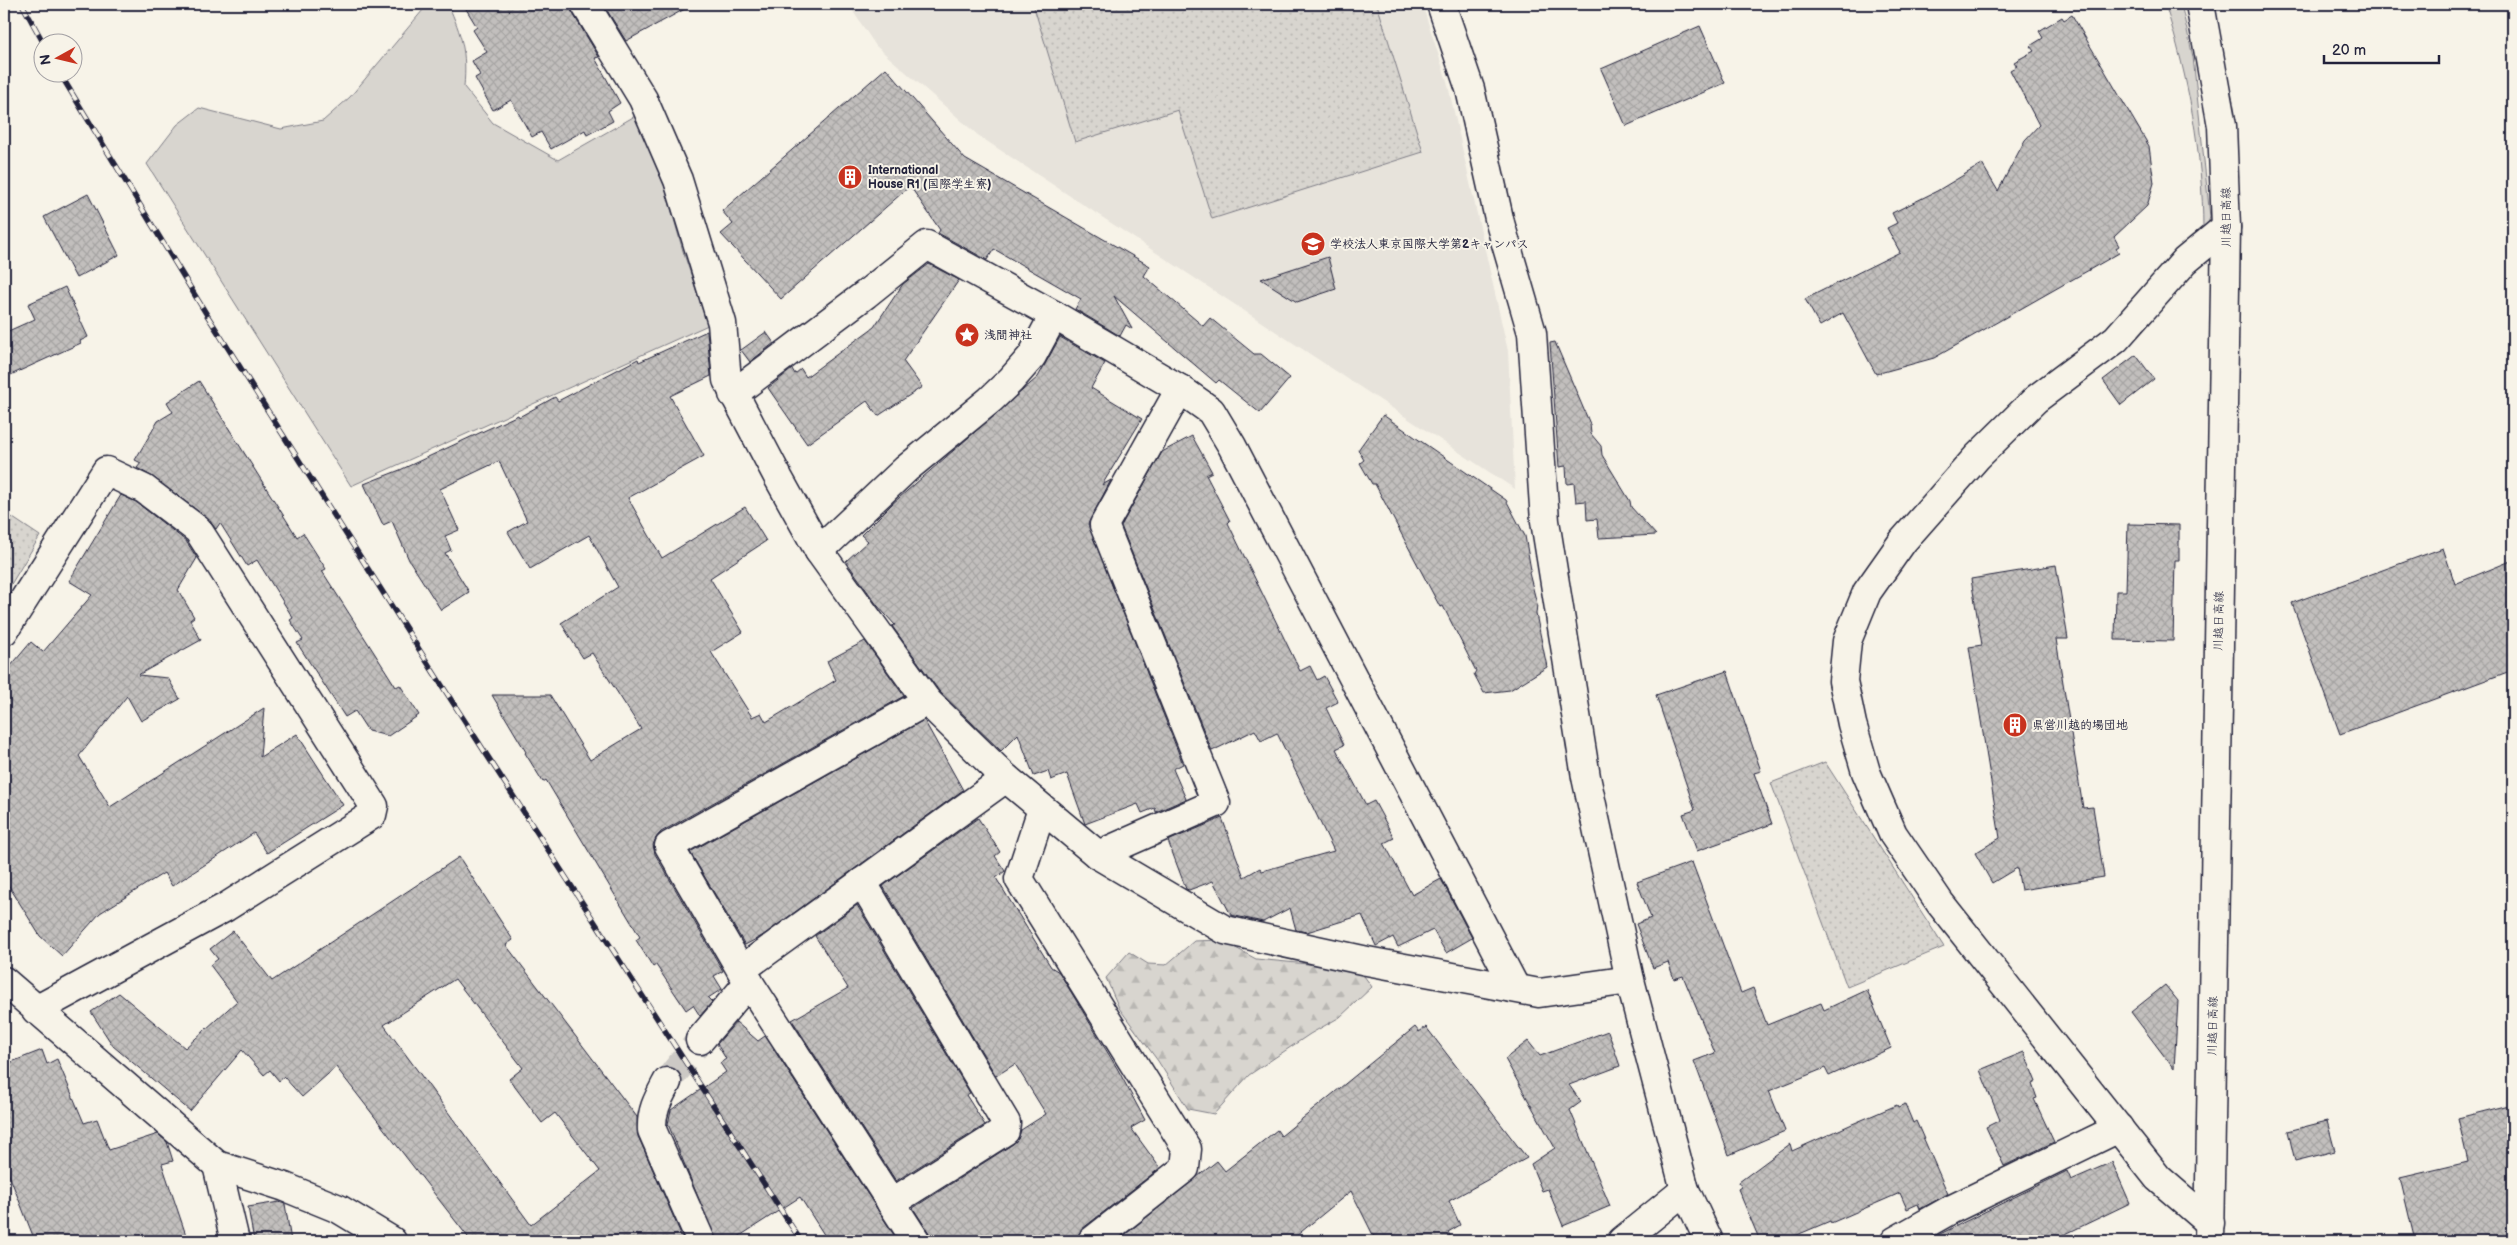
<svg xmlns="http://www.w3.org/2000/svg" width="2517" height="1245" font-family="'Balsamiq Sans','Klee One',sans-serif">
	<style>
		.built { fill: #e7e3db }
		.green { fill: #d8d5cf; stroke: #7d7c85 }
		.forest { fill: url(#forest-firs); stroke: #7d7c85 }
		.park { fill: url(#park-dots); stroke: #7d7c85 }
		.building { fill: url(#building-cross-hatch); stroke: #22223b; fill-rule: evenodd }
		.lines { fill: none; stroke-linecap: round; stroke-linejoin: round }
		.minor-tunnel { stroke: #ccc9c5; stroke-width: 28; stroke-dasharray: 28 14; stroke-linecap: butt }
		.minor-casing { stroke: #22223b; stroke-width: 31 }
		.major-casing { stroke: #22223b; stroke-width: 31 }
		.minor { stroke: #f7f3e8; stroke-width: 28 }
		.major { stroke: #f7f3e8; stroke-width: 28 }
		.rail-casing { stroke: #22223b; stroke-width: 5.5 }
		.rail { stroke: #f7f3e8; stroke-width: 4; stroke-dasharray: 11; stroke-linecap: butt }
		.labels { text-anchor: middle; dominant-baseline: central; stroke-width: 4; stroke-linejoin: round; paint-order: stroke }
		.poi-label { font-size: 12px; font-weight: bold; fill: #22223b; stroke: #f7f3e8; text-anchor: start }
		.street-label { font-size: 12px; fill: #22223b; stroke: #f7f3e8 }
	</style>
	<defs>
		<pattern id="forest-firs" width="22" height="20" patternUnits="userSpaceOnUse" patternTransform="scale(1.25)"><rect width="22" height="20" fill="#d8d5cf"/><path d="M5 1l3.5 6h-7zM16 11l3.5 6h-7z" fill="#b9b7b3"/></pattern>
		<pattern id="park-dots" width="8" height="8" patternUnits="userSpaceOnUse" patternTransform="scale(1.25)"><rect width="8" height="8" fill="#d8d5cf"/><path d="M2 2h.1M6 6h.1" fill="none" stroke="#b9b7b3" stroke-width="1.8" stroke-linecap="round"/></pattern>
		<pattern id="building-cross-hatch" width="8" height="8" patternUnits="userSpaceOnUse" patternTransform="scale(1.25)"><rect width="8" height="8" fill="#c2bfbd"/><path d="M0 0l8 8M0 8l8-8" fill="none" stroke="#a6a4a3"/></pattern>
	</defs>
	<rect width="100%" height="100%" fill="#f7f3e8"/>
	<filter id="ink" filterUnits="userSpaceOnUse"><feTurbulence type="fractalNoise" baseFrequency=".02" numOctaves="2"/><feDisplacementMap in="SourceGraphic" scale="10" xChannelSelector="R" yChannelSelector="G"/><feConvolveMatrix kernelMatrix="1 2 1 2 8 2 1 2 1" color-interpolation-filters="sRGB"/></filter>
	<g filter="url(#ink)">
		<!-- built -->
		<path class="built" d="M 848,4 L 1422,4 L 1447,81 L 1508,351 L 1515,489 L 979,136 L 876,46 Z"/>
		<!-- green -->
		<g class="green">
			<path d="M 428,4 L 448,4 C 462,36 467,52 464,87 L 493,123 L 558,160 L 635,116 L 664,184 L 683,251 L 708,325 L 351,486 L 147,164 L 177,125 L 199,108 L 281,129 L 323,121 L 350,97 Z"/>
			<path d="M 2165,4 L 2181,4 L 2193,57 L 2210,217 L 2207,227 L 2203,230 C 2203,154 2188,76 2165,4 Z"/>
		</g>
		<!-- forest -->
		<path class="forest" d="M 1221,940 L 1256,959 L 1359,969 L 1372,987 L 1340,1017 L 1310,1034 L 1249,1075 L 1214,1114 L 1188,1109 L 1158,1061 L 1119,1008 L 1106,978 L 1129,952 L 1148,964 L 1166,965 L 1194,941 Z"/>
		<!-- park -->
		<g class="park">
			<path d="M 1033,4 L 1377,4 L 1423,152 L 1212,219 L 1178,110 L 1075,142 Z"/>
			<path d="M 4,512 L 40,536 L 4,596 Z"/>
			<path d="M 1825,762 L 1944,947 L 1847,987 L 1771,783 Z"/>
		</g>
		<!-- building -->
		<g class="building">
			<path d="M 463,4 L 569,4 L 572,12 L 599,57 L 595,58 L 620,103 L 608,111 L 613,121 L 587,135 L 585,130 L 551,149 L 541,132 L 532,137 L 511,100 L 493,110 L 475,78 L 480,75 L 472,61 L 487,52 L 473,30 L 477,27 Z"/>
			<path d="M 603,4 L 694,4 L 626,41 Z"/>
			<path d="M 2072,15 L 2149,146 L 2154,183 L 2147,206 L 2114,237 L 2119,246 L 2116,248 L 2119,253 L 1934,358 L 1876,374 L 1843,313 L 1820,326 L 1805,299 L 1900,252 L 1887,228 L 1897,223 L 1892,213 L 1937,191 L 1982,164 L 1998,191 L 2025,140 L 2039,125 L 2010,70 L 2017,66 L 2014,62 L 2034,51 L 2030,46 L 2043,38 L 2039,31 L 2062,17 L 2064,20 Z"/>
			<path d="M 1700,26 L 1725,83 L 1626,126 L 1601,69 Z"/>
			<path d="M 886,68 L 965,159 L 1150,266 L 1144,276 L 1203,326 L 1210,318 L 1254,354 L 1261,354 L 1290,378 L 1260,413 L 1219,380 L 1216,383 L 1114,296 L 1132,329 L 1126,325 L 1120,336 L 1075,309 L 1081,299 L 994,249 L 987,260 L 938,233 L 940,230 L 910,186 L 781,299 L 721,234 L 733,224 L 722,211 Z"/>
			<path d="M 88,194 L 119,255 L 76,278 L 44,217 Z"/>
			<path d="M 1328,257 L 1336,289 L 1297,302 L 1261,279 Z"/>
			<path d="M 929,264 L 959,280 L 903,361 L 922,387 L 878,416 L 867,401 L 807,444 L 768,388 L 792,369 L 795,374 L 801,369 L 806,377 L 874,327 L 903,284 Z"/>
			<path d="M 65,287 L 88,337 L 80,341 L 81,343 L 4,378 L 4,333 L 35,319 L 28,304 Z"/>
			<path d="M 707,331 L 711,376 L 670,396 L 704,456 L 628,498 L 662,558 L 745,507 L 766,541 L 710,578 L 743,632 L 711,652 L 752,717 L 761,713 L 766,722 L 836,680 L 827,661 L 865,641 L 904,696 L 661,832 L 656,838 L 653,845 L 655,854 L 723,971 L 714,976 L 722,989 L 708,998 L 712,1002 L 700,1016 L 693,1005 L 686,1010 L 656,965 L 653,967 L 636,940 L 640,937 L 546,780 L 543,782 L 525,753 L 526,752 L 492,695 L 550,695 L 590,760 L 641,729 L 592,653 L 583,658 L 561,623 L 618,587 L 589,535 L 530,569 L 508,532 L 527,521 L 499,461 L 440,489 L 459,530 L 445,536 L 451,550 L 445,553 L 469,592 L 441,610 L 409,560 L 392,521 L 383,525 L 364,484 L 400,470 L 518,415 L 519,417 L 555,397 L 558,401 L 638,359 L 639,362 Z"/>
			<path d="M 766,332 L 774,343 L 750,362 L 741,350 Z"/>
			<path d="M 1060,337 L 1105,363 L 1091,388 L 1142,419 L 1102,485 L 1111,480 L 1088,524 L 1183,764 L 1173,769 L 1186,799 L 1156,812 L 1155,808 L 1142,813 L 1138,804 L 1085,824 L 1067,774 L 1051,780 L 1048,771 L 1034,776 L 1018,734 L 1001,751 L 939,691 L 892,626 L 895,625 L 877,605 L 846,561 L 868,541 L 861,535 L 892,504 L 1038,377 Z"/>
			<path d="M 1555,342 L 1590,424 L 1591,434 L 1601,446 L 1602,455 L 1630,501 L 1631,507 L 1656,535 L 1599,538 L 1597,519 L 1587,520 L 1586,501 L 1576,502 L 1574,483 L 1567,484 L 1566,466 L 1559,467 L 1550,343 Z"/>
			<path d="M 2136,355 L 2154,379 L 2121,405 L 2103,380 Z"/>
			<path d="M 199,381 L 297,537 L 303,533 L 326,569 L 322,571 L 396,687 L 400,685 L 419,715 L 388,736 L 368,731 L 355,711 L 345,717 L 297,643 L 303,640 L 290,620 L 293,618 L 257,560 L 247,566 L 220,523 L 216,529 L 207,518 L 153,477 L 137,468 L 141,463 L 135,460 L 158,421 L 173,412 L 167,402 Z"/>
			<path d="M 1383,415 L 1506,500 L 1525,536 L 1531,570 L 1529,573 L 1537,604 L 1536,614 L 1547,667 L 1510,690 L 1484,693 L 1474,674 L 1476,671 L 1443,606 L 1440,607 L 1375,484 L 1372,484 L 1360,463 L 1364,460 L 1358,450 Z"/>
			<path d="M 1192,436 L 1212,472 L 1206,475 L 1230,521 L 1228,523 L 1300,671 L 1310,666 L 1317,680 L 1324,676 L 1338,702 L 1326,708 L 1344,745 L 1336,749 L 1366,805 L 1374,801 L 1394,838 L 1384,843 L 1412,895 L 1441,879 L 1472,938 L 1446,953 L 1433,930 L 1398,947 L 1393,937 L 1376,946 L 1362,915 L 1307,932 L 1296,930 L 1290,908 L 1263,922 L 1231,915 L 1213,881 L 1189,890 L 1186,889 L 1168,841 L 1222,818 L 1244,877 L 1260,868 L 1262,871 L 1334,851 L 1277,733 L 1261,741 L 1255,730 L 1212,751 L 1121,526 L 1162,452 Z"/>
			<path d="M 121,495 L 136,502 L 186,541 L 197,558 L 178,590 L 194,617 L 190,620 L 201,640 L 138,675 L 168,678 L 180,699 L 141,721 L 127,696 L 79,756 L 110,807 L 264,708 L 260,757 L 297,734 L 343,805 L 267,853 L 254,833 L 172,886 L 164,873 L 100,913 L 62,956 L 40,936 L 4,878 L 4,674 L 31,642 L 43,652 L 92,595 L 69,581 Z"/>
			<path d="M 2128,524 L 2179,525 L 2179,560 L 2175,560 L 2173,641 L 2115,640 L 2116,591 L 2126,591 Z"/>
			<path d="M 2443,548 L 2455,584 L 2513,560 L 2513,670 L 2340,734 L 2292,603 Z"/>
			<path d="M 2056,565 L 2068,639 L 2056,639 L 2083,808 L 2093,807 L 2104,877 L 2021,890 L 2017,868 L 1992,883 L 1975,853 L 2000,838 L 1969,647 L 1982,645 L 1971,579 Z"/>
			<path d="M 1727,671 L 1761,771 L 1754,773 L 1772,824 L 1697,851 L 1683,814 L 1695,810 L 1656,695 Z"/>
			<path d="M 924,720 L 963,790 L 762,936 L 745,945 L 690,852 Z"/>
			<path d="M 978,818 L 1000,852 L 995,856 L 1005,871 L 996,878 L 1051,967 L 1059,972 L 1117,1068 L 1145,1120 L 1131,1128 L 1160,1168 L 1082,1229 L 1077,1241 L 931,1241 L 929,1233 L 913,1208 L 1013,1144 L 1018,1139 L 1021,1130 L 1046,1114 L 1015,1064 L 996,1076 L 883,886 Z"/>
			<path d="M 459,857 L 513,940 L 506,945 L 637,1117 L 638,1136 L 684,1241 L 471,1241 L 336,1067 L 302,1097 L 284,1077 L 279,1081 L 270,1070 L 264,1075 L 242,1050 L 190,1111 L 113,1046 L 91,1012 L 119,993 L 185,1048 L 237,1001 L 210,965 L 218,959 L 210,949 L 233,931 L 272,981 ZM 455,979 L 523,1068 L 509,1079 L 542,1123 L 555,1113 L 600,1171 L 531,1225 L 384,1025 Z"/>
			<path d="M 1692,862 L 1741,993 L 1753,988 L 1767,1025 L 1821,1003 L 1824,1010 L 1867,990 L 1891,1048 L 1829,1076 L 1825,1068 L 1769,1091 L 1785,1131 L 1729,1155 L 1694,1061 L 1715,1053 L 1683,976 L 1674,979 L 1668,962 L 1653,968 L 1636,924 L 1651,918 L 1637,882 Z"/>
			<path d="M 857,905 L 970,1093 L 966,1095 L 985,1125 L 896,1181 L 792,1020 L 848,988 L 815,936 Z"/>
			<path d="M 2165,985 L 2178,1001 L 2174,1069 L 2131,1012 Z"/>
			<path d="M 736,1022 L 758,1041 L 765,1036 L 898,1241 L 828,1241 L 800,1197 L 732,1241 L 716,1241 L 668,1124 L 671,1110 L 726,1072 L 720,1063 L 726,1059 L 717,1044 Z"/>
			<path d="M 1415,1027 L 1419,1032 L 1426,1027 L 1527,1158 L 1449,1201 L 1460,1225 L 1448,1232 L 1453,1241 L 1376,1241 L 1351,1191 L 1290,1241 L 1117,1241 L 1217,1161 L 1225,1171 L 1277,1130 L 1281,1136 Z"/>
			<path d="M 1608,1031 L 1620,1066 L 1569,1085 L 1581,1102 L 1570,1110 L 1610,1206 L 1563,1226 L 1548,1189 L 1542,1191 L 1531,1164 L 1555,1148 L 1505,1059 L 1528,1041 L 1540,1056 Z"/>
			<path d="M 42,1050 L 47,1064 L 57,1059 L 84,1123 L 97,1119 L 109,1150 L 158,1134 L 167,1142 L 173,1161 L 162,1164 L 188,1241 L 35,1241 L 4,1162 L 4,1065 Z"/>
			<path d="M 2024,1052 L 2036,1082 L 2032,1084 L 2037,1098 L 2034,1099 L 2054,1142 L 2004,1166 L 1986,1127 L 2000,1120 L 1980,1070 Z"/>
			<path d="M 1905,1104 L 1913,1123 L 1916,1121 L 1948,1194 L 1920,1209 L 1918,1204 L 1907,1209 L 1900,1193 L 1831,1223 L 1830,1221 L 1783,1241 L 1760,1241 L 1738,1189 L 1741,1187 L 1739,1182 L 1790,1144 L 1792,1151 L 1850,1125 L 1897,1105 L 1898,1107 Z"/>
			<path d="M 2513,1104 L 2513,1241 L 2415,1241 L 2400,1178 L 2468,1162 L 2458,1118 Z"/>
			<path d="M 2327,1121 L 2335,1151 L 2295,1161 L 2288,1131 Z"/>
			<path d="M 2112,1162 L 2130,1203 L 2051,1241 L 1926,1241 L 2067,1171 L 2071,1180 Z"/>
			<path d="M 279,1202 L 285,1204 L 291,1241 L 254,1241 L 248,1207 Z"/>
		</g>
		<g class="lines">
			<!-- minor-tunnel -->
			<path class="minor-tunnel" d="M 667,1082 L 700,1040"/>
			<defs>
				<g id="minor">
					<path d="M 585,4 L 643,99 L 678,180 L 722,323 L 727,380 L 779,479 L 819,551 L 927,701 L 1006,778 L 1098,855 L 1225,930 L 1367,961 L 1539,993 L 1630,980"/>
					<path d="M 1441,4 L 1470,89 L 1500,223 L 1532,333 L 1545,521 L 1586,777 L 1630,980 L 1685,1190 L 1709,1241"/>
					<path d="M 733,394 L 866,294 L 927,245 L 1054,315 L 1180,389 L 1211,411 L 1232,446 L 1515,987"/>
					<path d="M 819,551 L 906,469 L 990,400 L 1011,380 L 1032,356 L 1054,315"/>
					<path d="M 4,631 L 106,471 L 144,489 L 198,530 L 374,806 L 372,815 L 226,907 L 36,1010"/>
					<path d="M 1042,809 L 1019,879 L 1187,1149 L 1185,1168 L 1092,1241"/>
					<path d="M 1098,855 L 1216,803 L 1104,525 L 1180,389"/>
					<path d="M 862,882 L 1006,1123 L 1005,1131 L 891,1203"/>
					<path d="M 741,970 L 1006,778"/>
					<path d="M 4,981 L 217,1165 L 285,1187 L 339,1209 L 392,1241"/>
					<path d="M 700,1040 L 749,982"/>
					<path d="M 667,1082 C 658,1099 651,1111 652,1130 L 701,1241"/>
					<path d="M 217,1165 L 235,1241"/>
					<path d="M 2210,1223 L 2158,1178 L 1940,903 L 1893,834 L 1866,772 L 1852,724 L 1843,681 L 1847,641 L 1867,592 L 1903,541 L 1977,457 L 2036,399 L 2116,339 L 2185,261 L 2226,227"/>
					<path d="M 916,1241 L 741,970 L 669,846 L 927,701"/>
					<path d="M 1622,1241 L 1685,1190"/>
					<path d="M 1895,1241 L 1950,1210 L 2119,1128"/>
				</g>
				<path id="major" d="M 2200,4 L 2222,126 L 2226,227 L 2209,1241"/>
			</defs>
			<!-- minor casing -->
			<use href="#minor" class="minor-casing"/>
			<!-- major casing -->
			<use href="#major" class="major-casing"/>
			<!-- minor -->
			<use href="#minor" class="minor"/>
			<!-- major -->
			<use href="#major" class="major"/>
			<defs>
				<g id="rail">
					<path d="M 22,4 L 43,42"/>
					<path d="M 59,72 L 207,315 L 448,695 L 801,1241"/>
				</g>
			</defs>
			<!-- rail casing -->
			<use href="#rail" class="rail-casing"/>
			<!-- rail -->
			<use href="#rail" class="rail"/>
		</g>
	</g>
	<!-- icons -->
	<defs>
		<symbol id="building-disc" viewBox="-11 -11 22 22"><circle r="9.5" fill="#c8321e" stroke="#f7f3e8"/><path d="M-4-6H4V6H1V3H-1V6H-4ZM-2.5-4.3h1.7v1.8h-1.7ZM.8-4.3h1.7v1.8H.8ZM-2.5-1h1.7V.8h-1.7ZM.8-1h1.7V.8H.8Z" fill="#fff"/></symbol>
		<symbol id="university-disc" viewBox="-11 -11 22 22"><circle r="9.5" fill="#c8321e" stroke="#f7f3e8"/><path d="M0-5L7-2L0 1L-7-2ZM-4 1L0 2.5L4 1V4Q0 6-4 4Z" fill="#fff"/></symbol>
		<symbol id="sight-disc" viewBox="-11 -11 22 22"><circle r="9.5" fill="#c8321e" stroke="#f7f3e8"/><path d="M0-6L1.8-2.2L6-1.7L2.9 1.2L3.7 5.4L0 3.3L-3.7 5.4L-2.9 1.2L-6-1.7L-1.8-2.2Z" fill="#fff"/></symbol>
	</defs>
	<g fill-rule="evenodd">
		<use href="#building-disc" x="836" y="163" width="28" height="28"/>
		<use href="#university-disc" x="1299" y="230" width="28" height="28"/>
		<use href="#sight-disc" x="953" y="321" width="28" height="28"/>
		<use href="#building-disc" x="2001" y="711" width="28" height="28"/>
	</g>
	<g class="labels">
		<!-- poi labels -->
		<g class="poi-label">
			<text x="868" y="170">International<tspan x="868" dy="14">House R1 (国際学生寮)</tspan></text>
			<text x="1330" y="244">学校法人東京国際大学第2キャンパス</text>
			<text x="984" y="335">浅間神社</text>
			<text x="2032" y="725">県営川越的場団地</text>
		</g>
		<!-- street labels -->
		<g class="street-label">
			<text transform="translate(2226 217) rotate(-90)">川越日高線</text>
			<text transform="translate(2219 621) rotate(-89)">川越日高線</text>
			<text transform="translate(2213 1026) rotate(-89)">川越日高線</text>
		</g>
	</g>
	<!-- margin -->
	<rect width="2517" height="1245" fill="none" stroke="#f7f3e8" stroke-width="20"/>
	<rect x="10" y="10" width="2497" height="1225" fill="none" stroke="#22223b" stroke-width="2" filter="url(#ink)"/>
	<!-- north arrow -->
	<g transform="translate(58 58) rotate(262)"><circle r="24" fill="#f7f3e8" stroke="#a29fa3"/>
	<path d="M0-4L9 19L0 12L-9 19Z" fill="#c8321e"/>
	<text y="-8" font-size="14" font-weight="bold" text-anchor="middle" fill="#22223b">N</text>
	</g>
	<!-- scale -->
	<path d="M2324 55v8h115v-8" fill="none" stroke="#22223b" stroke-width="2.5"/>
	<text x="2332" y="55" font-size="15" fill="#22223b" stroke="#f7f3e8" stroke-width="4" paint-order="stroke">20 m</text>
</svg>
